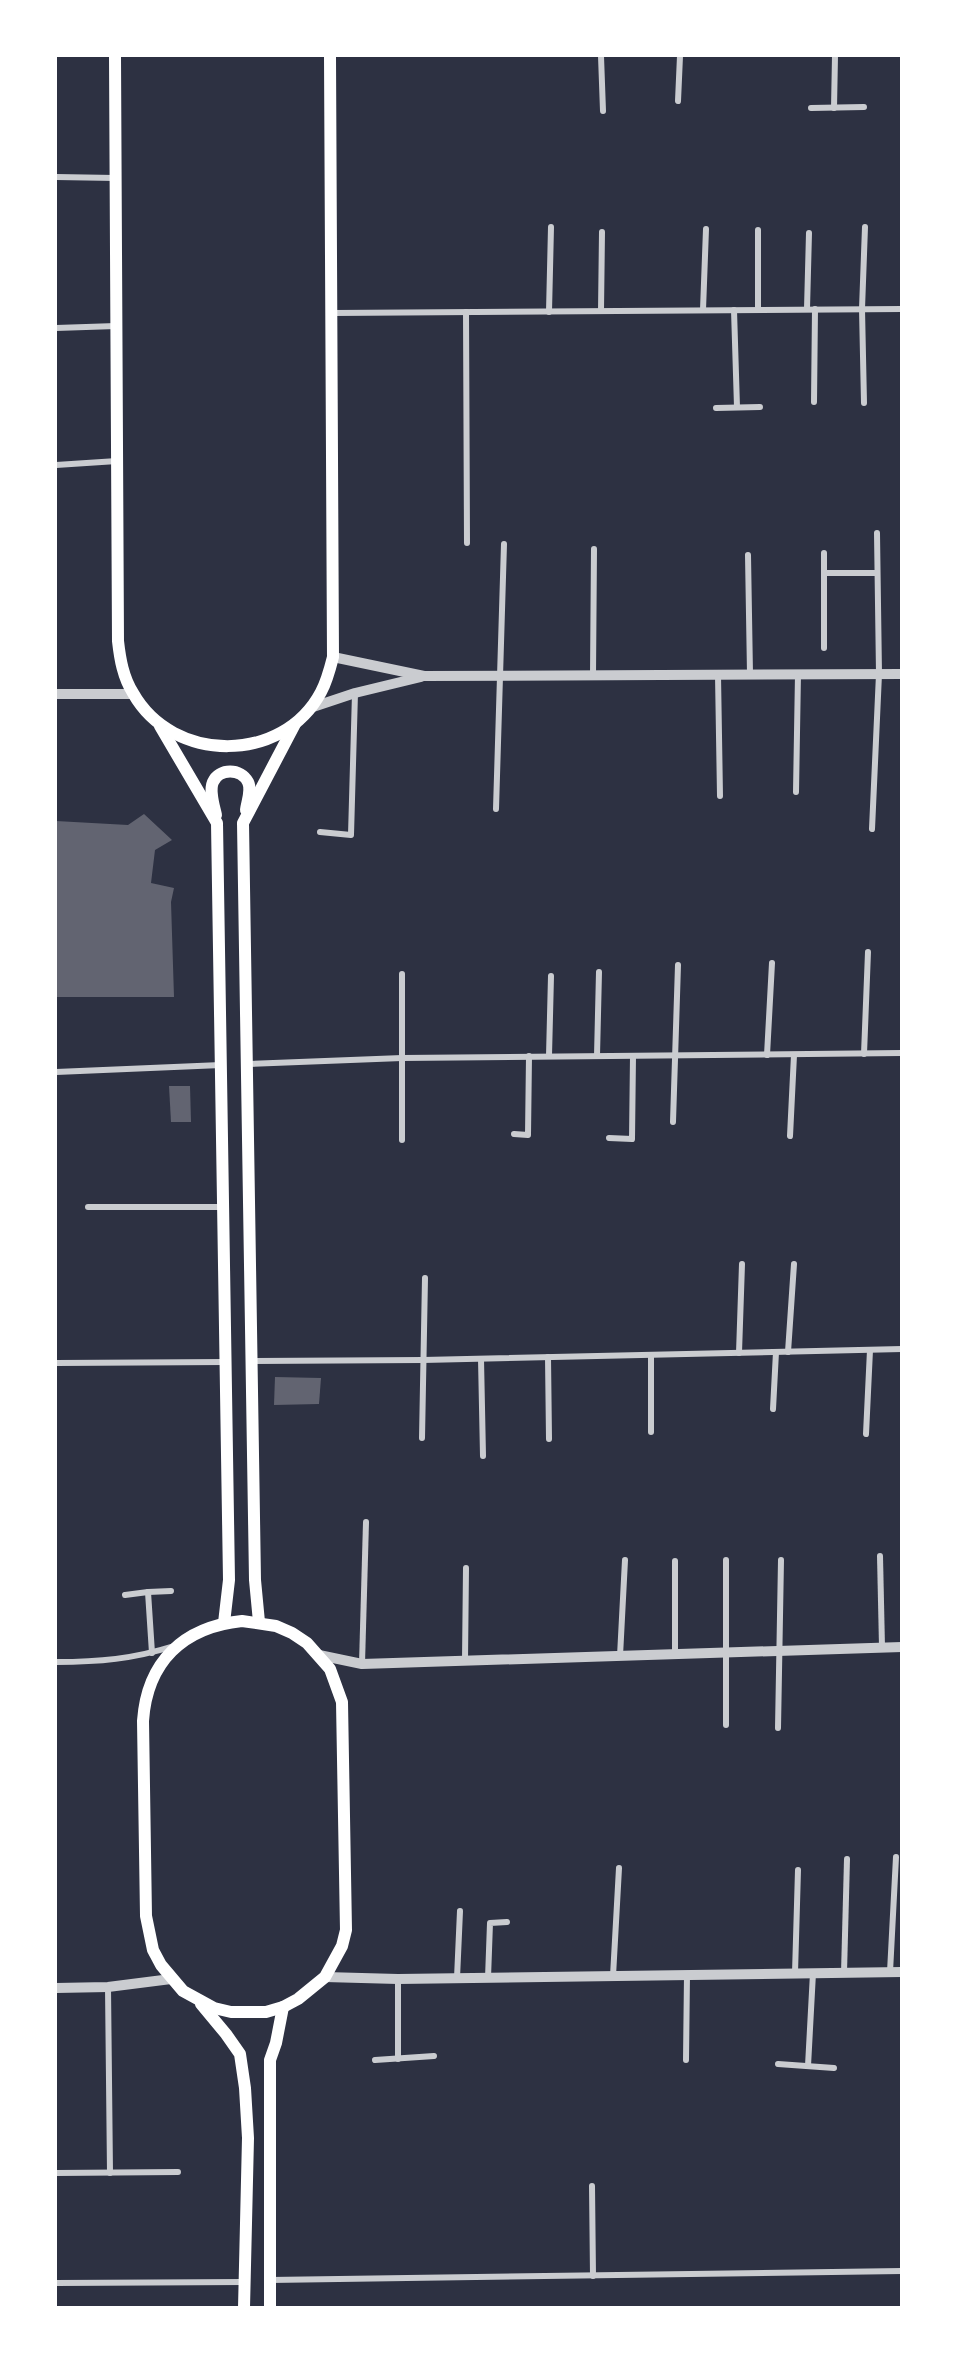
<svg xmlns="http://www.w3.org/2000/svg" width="957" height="2363" font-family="'Open Sans',sans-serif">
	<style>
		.building { fill: #626471 }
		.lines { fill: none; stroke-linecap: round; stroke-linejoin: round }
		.minor { stroke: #caccd0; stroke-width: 6 }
		.tertiary { stroke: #caccd0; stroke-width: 10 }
		.secondary { stroke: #fff; stroke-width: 12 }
	</style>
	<rect width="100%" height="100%" fill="#2d3142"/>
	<!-- building -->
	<g class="building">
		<path d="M 144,814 L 172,840 L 155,850 L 151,883 L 174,888 L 171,902 L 174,997 L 56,997 L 56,821 L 128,825 Z"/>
		<path d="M 169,1086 L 190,1086 L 191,1122 L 171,1122 Z"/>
		<path d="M 275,1377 L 321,1378 L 319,1404 L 274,1405 Z"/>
	</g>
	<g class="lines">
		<!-- minor -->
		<g class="minor">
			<path d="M 601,56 L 603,111"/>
			<path d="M 678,101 L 680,56"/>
			<path d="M 811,108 L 864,107"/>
			<path d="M 834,108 L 835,56"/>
			<path d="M 56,177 L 115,178"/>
			<path d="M 807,309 L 809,233"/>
			<path d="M 703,310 L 706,229"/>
			<path d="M 734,310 L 737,407"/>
			<path d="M 758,310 L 758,230"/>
			<path d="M 601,311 L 602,232"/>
			<path d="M 466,312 L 467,543"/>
			<path d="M 549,312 L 551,227"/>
			<path d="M 333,313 L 902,309"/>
			<path d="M 56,328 L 116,326"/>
			<path d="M 814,402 L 815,309"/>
			<path d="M 864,403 L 862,309 L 865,227"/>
			<path d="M 716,408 L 760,407"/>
			<path d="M 56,465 L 117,461"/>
			<path d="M 748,555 L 750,674"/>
			<path d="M 824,573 L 877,573"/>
			<path d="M 824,648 L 824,553"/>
			<path d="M 593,675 L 594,549"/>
			<path d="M 718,675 L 720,796"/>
			<path d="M 796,792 L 798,674"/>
			<path d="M 496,809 L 504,544"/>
			<path d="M 872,829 L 879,674 L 877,533"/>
			<path d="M 320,832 L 351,835 L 355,693"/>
			<path d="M 402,974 L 402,1140"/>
			<path d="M 864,1054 L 868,952"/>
			<path d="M 767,1055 L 772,963"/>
			<path d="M 549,1056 L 551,976"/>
			<path d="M 597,1056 L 599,972"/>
			<path d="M 247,1064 L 402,1058 L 902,1053"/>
			<path d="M 56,1072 L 221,1065"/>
			<path d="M 673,1122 L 678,965"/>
			<path d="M 514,1134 L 528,1135 L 529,1056"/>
			<path d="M 790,1136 L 794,1055"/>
			<path d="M 609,1138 L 632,1139 L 633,1056"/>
			<path d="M 88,1207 L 223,1207"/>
			<path d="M 788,1352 L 794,1264"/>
			<path d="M 739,1353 L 742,1264"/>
			<path d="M 548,1357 L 549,1439"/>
			<path d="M 481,1359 L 483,1456"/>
			<path d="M 252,1361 L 423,1360 L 902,1349"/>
			<path d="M 56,1363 L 225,1362"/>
			<path d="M 773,1409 L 776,1352"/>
			<path d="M 651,1432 L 651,1355"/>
			<path d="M 866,1434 L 870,1350"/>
			<path d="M 422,1438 L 425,1278"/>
			<path d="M 880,1556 L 882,1647"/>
			<path d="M 726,1560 L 726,1725"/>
			<path d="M 148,1592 L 152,1653"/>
			<path d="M 125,1595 L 148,1592 L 171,1591"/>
			<path d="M 675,1654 L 675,1561"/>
			<path d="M 620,1656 L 625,1560"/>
			<path d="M 465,1660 L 466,1568"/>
			<path d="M 56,1662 C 99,1662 133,1659 174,1646"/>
			<path d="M 362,1664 L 366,1522"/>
			<path d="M 778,1728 L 781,1560"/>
			<path d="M 890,1972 L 896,1857"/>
			<path d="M 795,1973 L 798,1870"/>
			<path d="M 844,1973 L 847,1859"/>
			<path d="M 613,1976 L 619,1868"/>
			<path d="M 457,1978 L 460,1911"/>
			<path d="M 488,1978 L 490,1923 L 507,1922"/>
			<path d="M 398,1979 L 398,2059"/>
			<path d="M 108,1987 L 110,2173"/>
			<path d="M 375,2060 L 434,2056"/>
			<path d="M 686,2060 L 687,1975"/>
			<path d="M 778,2064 L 834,2068"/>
			<path d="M 808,2066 L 813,1973"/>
			<path d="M 56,2173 L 178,2172"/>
			<path d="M 592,2186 L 593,2276"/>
			<path d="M 270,2280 L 902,2271"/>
			<path d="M 56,2283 L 244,2282"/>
		</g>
		<!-- tertiary -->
		<g class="tertiary">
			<path d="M 333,657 L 424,676 L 902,674"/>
			<path d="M 56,694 L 133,694"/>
			<path d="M 310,708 L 355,693 L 421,677"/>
			<path d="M 319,1655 L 362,1664 L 902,1647"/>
			<path d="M 325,1977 L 398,1979 L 902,1972"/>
			<path d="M 56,1988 L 108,1987 L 171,1979"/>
		</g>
		<!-- secondary -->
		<g class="secondary">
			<path d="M 115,56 L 118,641 C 120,659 123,677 133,693 C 173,764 283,764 321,692 C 327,681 330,669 333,657 L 330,56"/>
			<path d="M 160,726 L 217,823 L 229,1580 L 224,1623"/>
			<path d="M 216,815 C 214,806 209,791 213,782 C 219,768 241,768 248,782 C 252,790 247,801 246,810"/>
			<path d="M 242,1621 L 276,1626 L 292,1633 L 307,1643 L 330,1669 L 342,1702 L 346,1930 L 342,1946 L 325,1977 L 298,1999 L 283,2007 L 266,2012 L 231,2012 L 214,2008 L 183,1991 L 161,1965 L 153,1950 L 146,1916 L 143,1721 C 147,1662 183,1627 242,1621 Z"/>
			<path d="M 259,1622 L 255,1580 L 243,823 L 295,724"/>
			<path d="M 201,2004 L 226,2034 L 240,2054 L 245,2088 L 248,2138 L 244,2308"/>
			<path d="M 270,2308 L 270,2060 L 276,2043 L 283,2007"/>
		</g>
	</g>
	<!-- border -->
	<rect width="957" height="2363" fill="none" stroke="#ffffff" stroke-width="114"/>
</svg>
